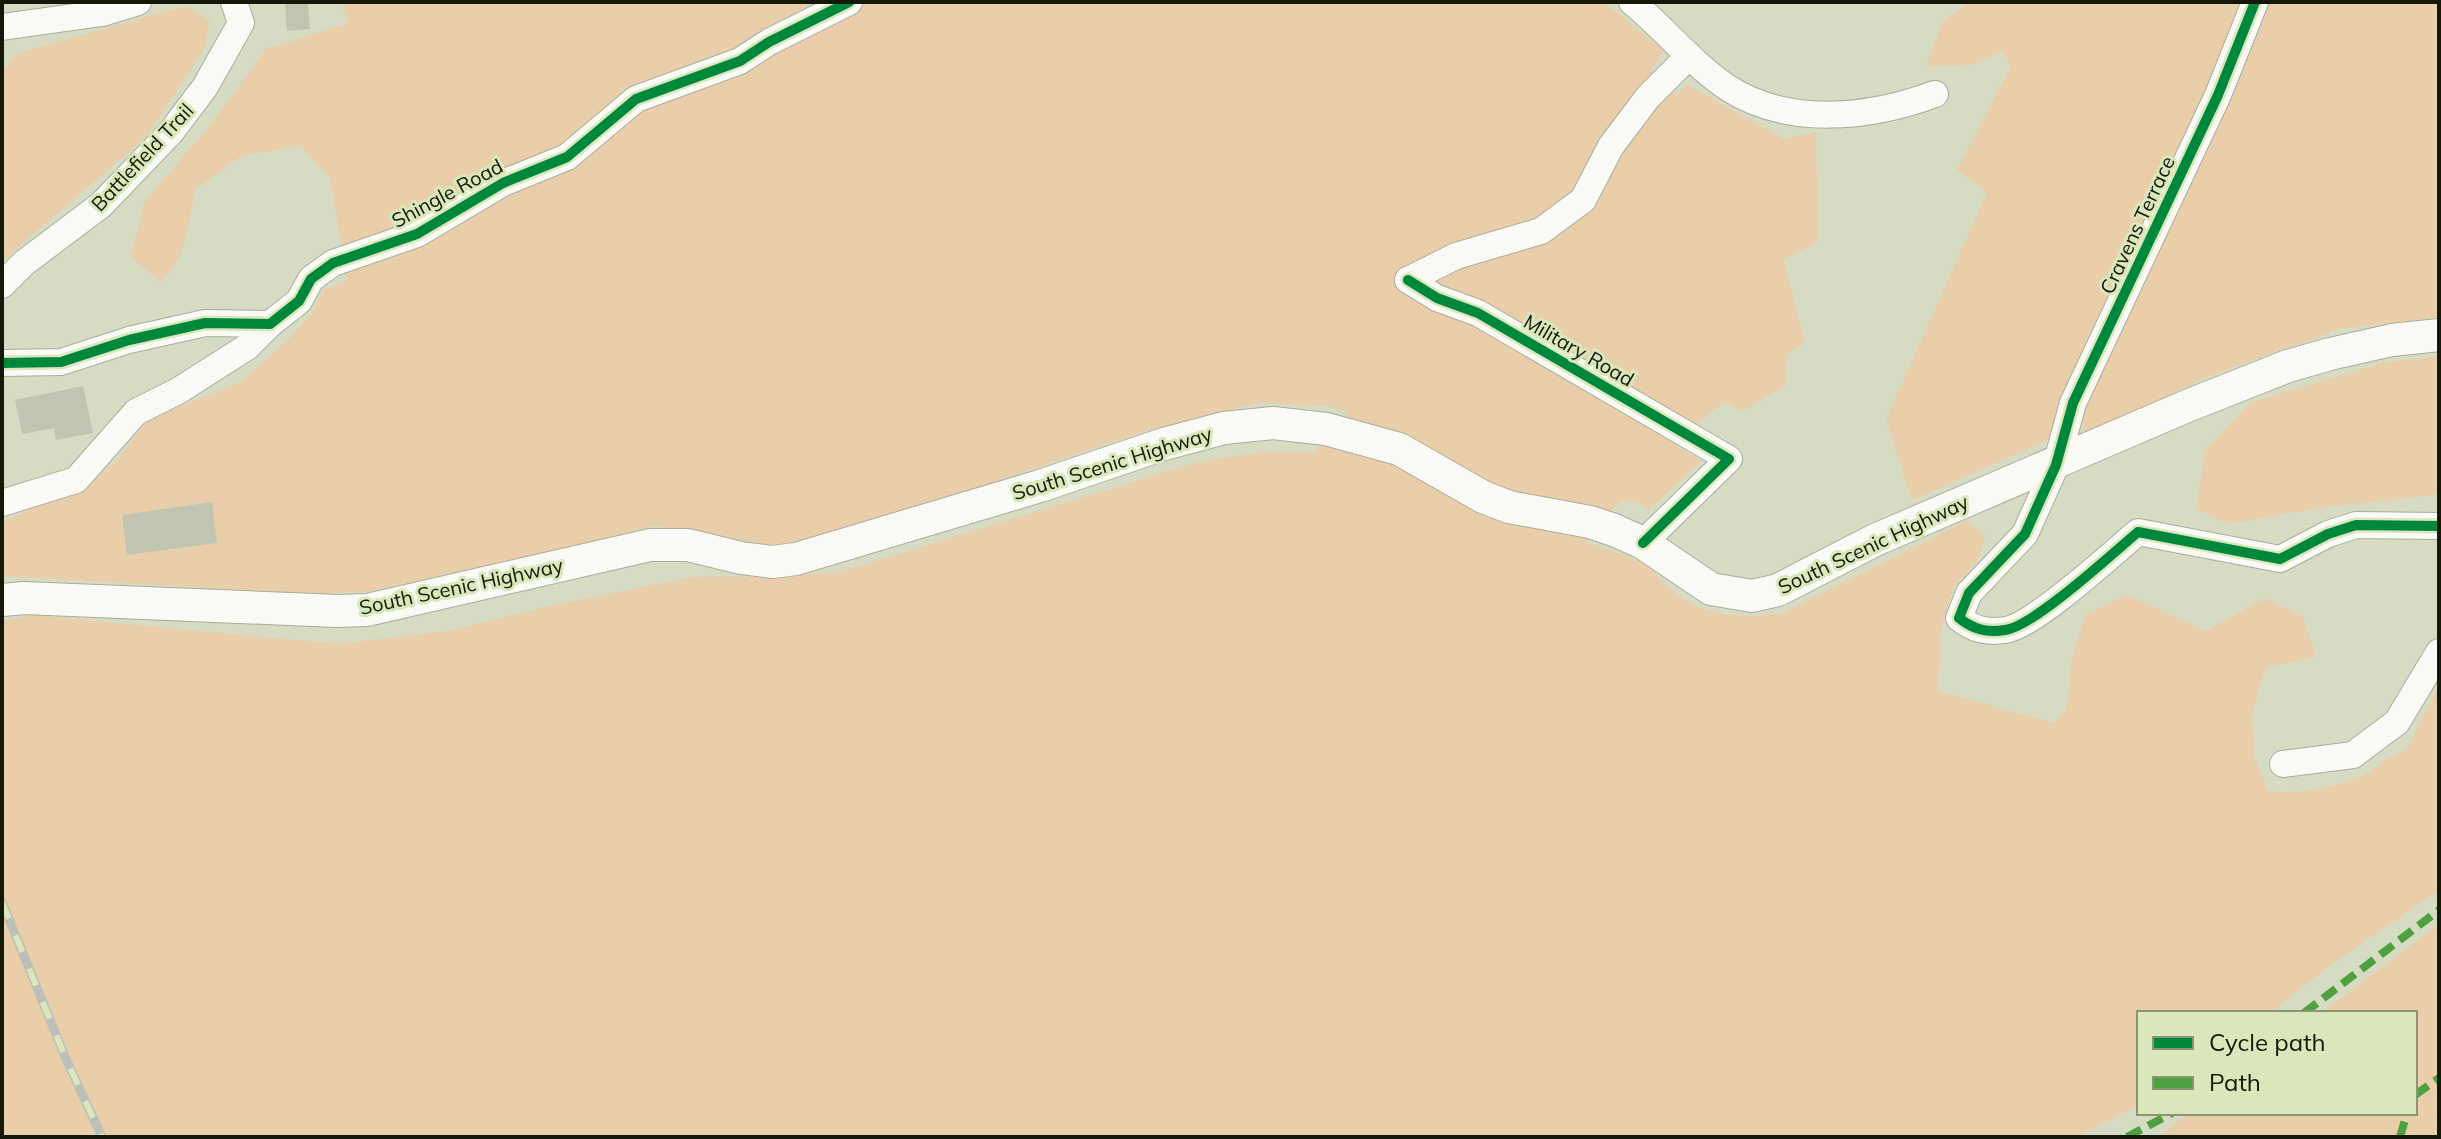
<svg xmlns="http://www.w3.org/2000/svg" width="2441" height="1139" font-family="Mulish,sans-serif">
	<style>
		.green { fill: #eaceaa }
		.building { fill: #c0c5b1 }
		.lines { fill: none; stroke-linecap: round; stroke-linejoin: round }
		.minor-casing { stroke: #a9ae9b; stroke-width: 28 }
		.major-casing { stroke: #a9ae9b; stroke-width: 34 }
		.minor { stroke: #f9faf6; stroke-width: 26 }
		.major { stroke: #f9faf6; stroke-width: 32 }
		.rail-casing { stroke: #bdbfb9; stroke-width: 9 }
		.rail { stroke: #dae7ba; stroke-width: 6; stroke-dasharray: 18; stroke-linecap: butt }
		.quiet { stroke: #4ea13e; stroke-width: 8; stroke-dasharray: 16 8; stroke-linecap: butt }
		.cycleway-casing { stroke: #dae7ba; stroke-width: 15 }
		.cycleway { stroke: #00873e; stroke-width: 10 }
		.labels { text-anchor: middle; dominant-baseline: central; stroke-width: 6; stroke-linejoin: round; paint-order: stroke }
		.street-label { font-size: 20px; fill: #141808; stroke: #dae7ba }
	</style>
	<rect width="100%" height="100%" fill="#d6dcc4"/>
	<!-- green -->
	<g class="green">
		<path d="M 341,2 L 1604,2 L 1664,51 L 1650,71 L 1678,95 L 1686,84 L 1784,139 L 1816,132 L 1818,242 L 1783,260 L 1805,342 L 1787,355 L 1785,386 L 1742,411 L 1724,402 L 1704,418 L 1676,446 L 1702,461 L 1649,510 L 1636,501 L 1621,501 L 1584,539 C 1601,551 1622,551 1640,562 C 1656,571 1668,588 1682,598 C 1711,618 1750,618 1783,613 L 1966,521 L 1985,535 L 1978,560 L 1954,587 L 1941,627 L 1938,691 L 2054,723 L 2067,709 L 2072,657 L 2086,614 L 2127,595 L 2206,631 L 2265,598 L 2303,617 L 2316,657 L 2266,667 L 2252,711 L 2254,756 L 2268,791 C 2296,795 2330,788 2357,778 C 2374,771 2389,756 2407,749 L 2439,686 L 2439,890 L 2328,967 L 2270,1013 L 2139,1013 L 2139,1105 L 2076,1137 L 2,1137 L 2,621 L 33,615 L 338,644 L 448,631 L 545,607 L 691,577 L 781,576 L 840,572 L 1198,462 L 1263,452 L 1315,452 L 1348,412 L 1328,406 L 1259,403 L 1149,430 L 819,540 L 770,546 L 698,531 L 654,526 L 523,558 L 370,591 L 320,594 L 2,576 L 2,522 L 91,483 L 118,459 L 148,420 L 240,382 L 287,341 L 310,316 L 325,289 L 347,281 L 330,178 L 300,146 L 241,156 L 196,189 L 182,253 L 161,283 L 130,256 L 145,201 L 208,128 L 266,49 L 349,23 Z"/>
		<path d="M 1969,2 L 2439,2 L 2439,317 L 2340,329 L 2204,378 L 2101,429 L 2083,432 L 2084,421 L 2039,444 L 1912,500 L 1886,419 L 1987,192 L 1957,170 L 2011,66 L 2003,51 L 1972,65 L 1926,66 L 1942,23 Z"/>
		<path d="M 189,7 L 210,21 L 204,49 L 147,136 L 2,261 L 2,74 L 15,54 L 163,12 Z"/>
		<path d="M 2439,356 L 2439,492 L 2434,495 L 2318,508 L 2229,524 L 2196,509 L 2205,450 L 2250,403 L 2382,363 Z"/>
		<path d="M 2439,924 L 2439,1137 L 2158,1137 L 2189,1113 L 2415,1113 L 2415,1013 L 2321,1013 Z"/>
	</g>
	<!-- building -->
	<g class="building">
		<path d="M 285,2 L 308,2 L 310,29 L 287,31 Z"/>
		<path d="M 83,386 L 93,433 L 56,440 L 54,428 L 22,434 L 15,400 Z"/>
		<path d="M 212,502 L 217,543 L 127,555 L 122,515 Z"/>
	</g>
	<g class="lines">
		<defs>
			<g id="minor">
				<path d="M 1632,2 C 1665,29 1692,64 1728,88 C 1789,127 1870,118 1935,94"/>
				<path d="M 2255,2 L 2218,95 L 2073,403 L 2056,465 L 2025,534 L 1969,593 L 1959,618 C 1973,629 1986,633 2005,630 C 2033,627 2113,553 2138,532 L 2280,559 L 2328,534 L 2356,525 L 2439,526"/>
				<path d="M 2,27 L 102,13 L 138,2"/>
				<path d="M 1408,280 L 1437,298 L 1478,313 L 1729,459 L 1643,543"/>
				<path d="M 1408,280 L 1456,256 L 1541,231 L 1583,200 L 1611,146 L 1648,97 L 1689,56"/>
				<path d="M 2,285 L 24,263 L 101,205 L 171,132 L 205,87 L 241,23 L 234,2"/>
				<path d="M 2,363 L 61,362 L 129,340 L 205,323 L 270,324 L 299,301 L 311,279 L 333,263 L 417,234 L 503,183 L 567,157 L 636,99 L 740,61 L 769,42 L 849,2"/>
				<path d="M 2,503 L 76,480 L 136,412 L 178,391 L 247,347 L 270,324"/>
				<path d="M 2283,764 L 2353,755 L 2397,722 L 2439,652"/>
			</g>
			<path id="major" d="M 2,600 L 24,598 L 337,611 L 367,610 L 650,545 L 688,545 L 741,558 L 772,562 L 796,559 L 1040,486 L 1164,444 L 1224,428 L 1273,423 L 1326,429 L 1399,449 L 1483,497 L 1509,507 L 1590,522 L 1614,530 L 1643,543 L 1711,589 L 1752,596 L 1778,590 L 1875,540 L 2187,406 L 2288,366 L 2330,354 L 2392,340 L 2439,335"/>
		</defs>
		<!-- minor casing -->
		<use href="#minor" class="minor-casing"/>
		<!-- major casing -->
		<use href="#major" class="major-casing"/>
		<!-- minor -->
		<use href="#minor" class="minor"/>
		<!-- major -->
		<use href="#major" class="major"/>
		<defs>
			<path id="rail" d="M 2,902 L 66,1059 L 102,1137"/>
		</defs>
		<!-- rail casing -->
		<use href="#rail" class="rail-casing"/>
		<!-- rail -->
		<use href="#rail" class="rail"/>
		<!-- quiet -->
		<g class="quiet">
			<path d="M 2304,1013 L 2439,910"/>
			<path d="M 2415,1095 L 2439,1078"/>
			<path d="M 2127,1137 L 2172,1113"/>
			<path d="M 2400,1137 L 2407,1113"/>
		</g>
		<defs>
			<g id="cycleway">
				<path d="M 2255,2 L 2218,95 L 2073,403 L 2056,465 L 2025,534 L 1969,593 L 1959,618 C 1973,629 1986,633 2005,630 C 2033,627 2113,553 2138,532 L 2280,559 L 2328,534 L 2356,525 L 2439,526"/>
				<path d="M 1408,280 L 1437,298 L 1478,313 L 1729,459 L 1643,543"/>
				<path d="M 2,363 L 61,362 L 129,340 L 205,323 L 270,324 L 299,301 L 311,279 L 333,263 L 417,234 L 503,183 L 567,157 L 636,99 L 740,61 L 769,42 L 849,2"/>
			</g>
		</defs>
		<!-- cycleway casing -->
		<use href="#cycleway" class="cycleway-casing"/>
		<!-- cycleway -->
		<use href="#cycleway" class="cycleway"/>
	</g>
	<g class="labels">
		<!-- street labels -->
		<g class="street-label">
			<text transform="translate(142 157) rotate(-47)">Battlefield Trail</text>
			<text transform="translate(447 193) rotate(-28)">Shingle Road</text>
			<text transform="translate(2137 225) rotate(-65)">Cravens Terrace</text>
			<text transform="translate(1579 350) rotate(30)">Military Road</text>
			<text transform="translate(1112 463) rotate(-17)">South Scenic Highway</text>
			<text transform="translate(1873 544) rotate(-25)">South Scenic Highway</text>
			<text transform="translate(461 586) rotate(-12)">South Scenic Highway</text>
		</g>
	</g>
	<!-- border -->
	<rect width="2441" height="1139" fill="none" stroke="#141808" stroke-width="8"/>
	<!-- legend -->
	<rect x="2137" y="1011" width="280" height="104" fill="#dae7ba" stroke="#8b9473" stroke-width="2"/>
	<rect x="2153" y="1037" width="40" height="12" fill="#00873e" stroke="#8b9473" stroke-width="2"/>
	<text x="2209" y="1051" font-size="24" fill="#141808">Cycle path</text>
	<rect x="2153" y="1077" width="40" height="12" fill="#4ea13e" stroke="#8b9473" stroke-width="2"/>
	<text x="2209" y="1091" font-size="24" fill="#141808">Path</text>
</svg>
